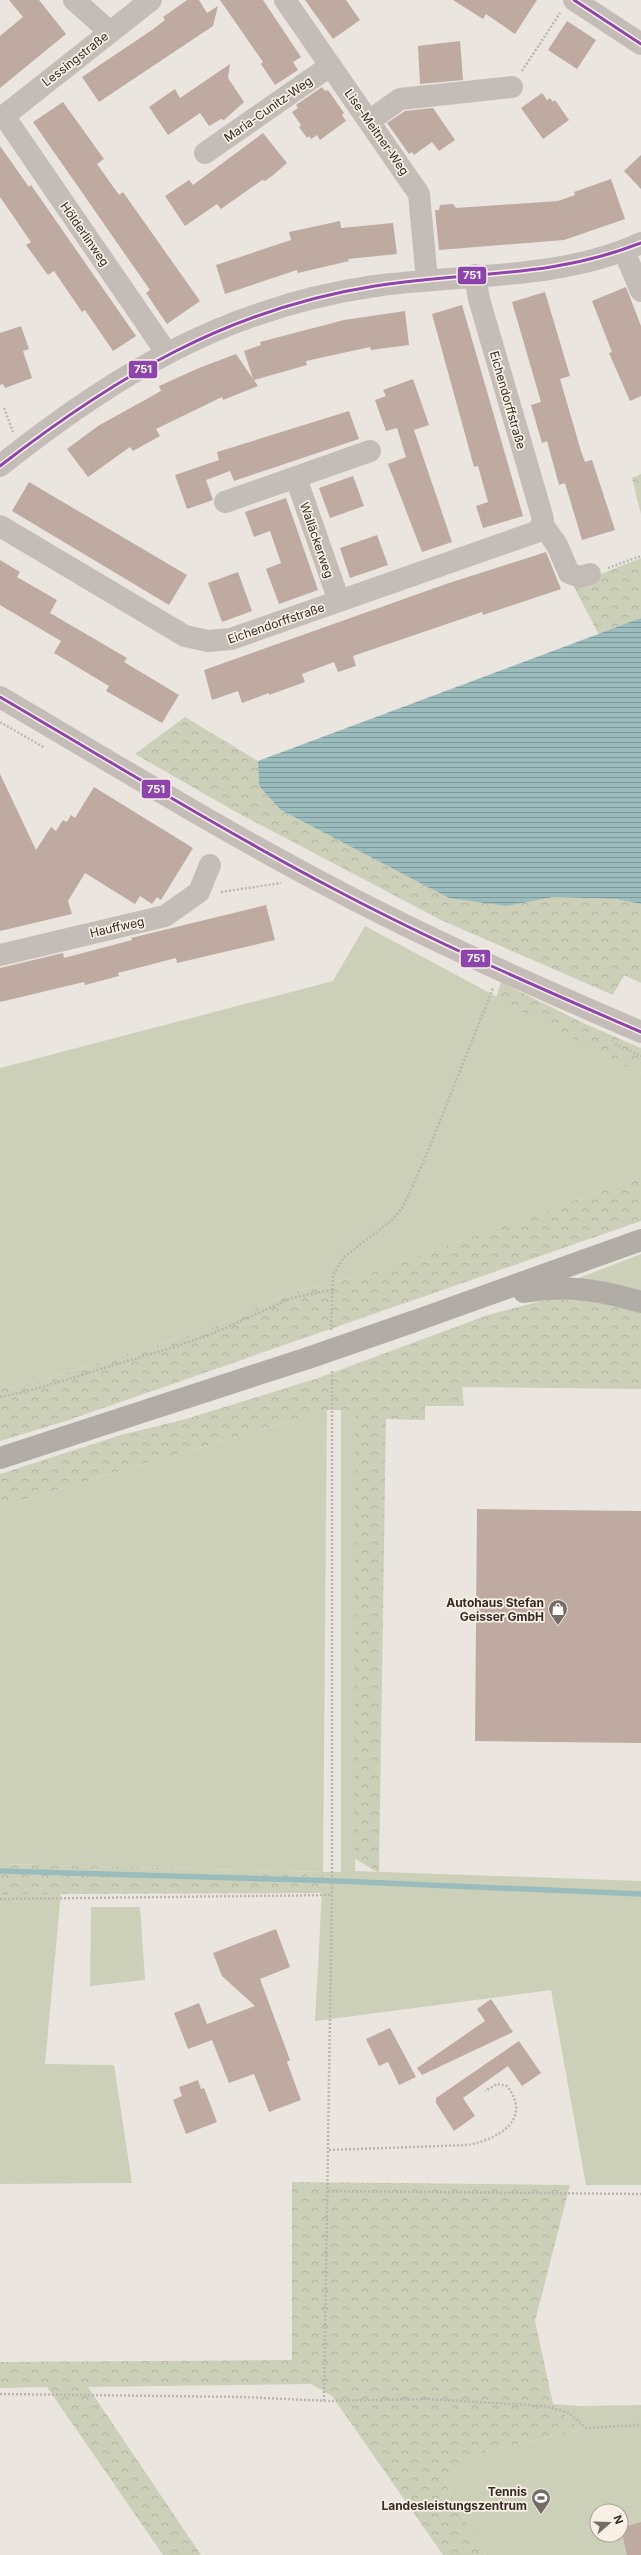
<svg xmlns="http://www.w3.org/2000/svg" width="641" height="2555" font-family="Inter,sans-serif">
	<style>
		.grass { fill: #ccd0b9; fill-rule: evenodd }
		.forest { fill: url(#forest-crowns) }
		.water { fill: url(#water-rules) }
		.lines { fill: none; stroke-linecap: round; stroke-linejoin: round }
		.stream { stroke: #9bbcbc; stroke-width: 5.5 }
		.building { fill: #beaaa1 }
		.path { stroke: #bdb6b0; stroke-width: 2.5; stroke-dasharray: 2 2; stroke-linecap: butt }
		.minor { stroke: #c4bdb7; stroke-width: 22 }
		.major { stroke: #b2aca7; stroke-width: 22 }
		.major-bridge { stroke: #b2aca7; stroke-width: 22 }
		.bus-1-casing { stroke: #f9f0e5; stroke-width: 6 }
		.bus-1 { stroke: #8e44ad; stroke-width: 3 }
		.labels { text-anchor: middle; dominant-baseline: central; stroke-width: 3.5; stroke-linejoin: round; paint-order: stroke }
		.street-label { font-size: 12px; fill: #342b26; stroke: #f9f0e5 }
		.poi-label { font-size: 12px; font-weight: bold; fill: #342b26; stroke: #f9f0e5; text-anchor: end }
		.line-badge { stroke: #f9f0e5; stroke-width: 1.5 }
		.badge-label { font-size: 11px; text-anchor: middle; font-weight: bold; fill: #fff }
	</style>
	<defs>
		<pattern id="forest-crowns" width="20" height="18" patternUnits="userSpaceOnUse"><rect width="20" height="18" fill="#ccd0b9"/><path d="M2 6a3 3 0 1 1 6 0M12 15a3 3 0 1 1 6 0" fill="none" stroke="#b0b39f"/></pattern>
		<pattern id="water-rules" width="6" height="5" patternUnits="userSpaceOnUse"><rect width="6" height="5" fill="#9bbcbc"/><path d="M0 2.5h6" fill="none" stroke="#7f9999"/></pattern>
	</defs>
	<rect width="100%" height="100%" fill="#ebe5df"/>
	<!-- grass -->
	<g class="grass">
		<path d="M 365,926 L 641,1074 L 641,1177 L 367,1274 L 289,1293 L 209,1329 L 36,1382 L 0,1389 L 0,1068 L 333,981 Z"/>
		<path d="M 641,1254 L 641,1296 L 580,1281 L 579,1278 Z"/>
		<path d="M 327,1410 L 323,1872 L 341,1872 L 341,1410 L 355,1410 L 355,1871 L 641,1881 L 641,2185 L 586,2185 L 551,1990 L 315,2021 L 323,1872 L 0,1864 L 0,1507 Z"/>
		<path d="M 61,1893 L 45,2064 L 114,2065 L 132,2183 L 0,2184 L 0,1894 Z"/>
		<path d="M 91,1907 L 140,1907 L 145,1980 L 90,1986 Z"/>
		<path d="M 553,2404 L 579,2406 L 641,2405 L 641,2555 L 486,2555 L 464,2520 L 443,2478 L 487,2451 L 581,2430 ZM 597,2511 L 621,2511 L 621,2535 L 597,2535 Z"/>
	</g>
	<!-- forest -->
	<g class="forest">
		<path d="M 641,474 L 641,514 L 632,478 Z"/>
		<path d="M 641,558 L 641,618 L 599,635 L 573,585 Z"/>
		<path d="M 185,717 L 258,761 L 259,786 L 507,906 L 554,897 L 615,899 L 641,904 L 641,983 L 624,975 L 613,995 L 441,920 L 236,812 L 135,754 Z"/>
		<path d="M 501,982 L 583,1023 L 641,1048 L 641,1074 L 496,998 Z"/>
		<path d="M 641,1177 L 641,1221 L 66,1421 L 0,1441 L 0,1389 L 36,1382 L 209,1329 L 289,1293 L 367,1274 Z"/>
		<path d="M 549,1299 L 605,1300 L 641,1311 L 641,1389 L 462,1387 L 464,1406 L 425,1406 L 425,1420 L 386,1419 L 379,1873 L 354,1858 L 355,1410 L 327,1410 L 0,1507 L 0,1474 L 121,1435 L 186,1419 L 318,1378 L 488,1315 Z"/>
		<path d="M 0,1864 L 323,1872 L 323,1893 L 0,1894 Z"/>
		<path d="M 292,2182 L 570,2185 L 535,2321 L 553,2404 L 581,2430 L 487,2451 L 443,2478 L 464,2520 L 486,2555 L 443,2555 L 332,2396 L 311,2384 L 88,2387 L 201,2555 L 163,2555 L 47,2387 L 0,2388 L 0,2362 L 292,2360 Z"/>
	</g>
	<!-- water -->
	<path class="water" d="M 641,618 L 641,904 L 615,899 L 554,897 L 507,906 L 449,898 L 281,810 L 259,786 L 258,761 Z"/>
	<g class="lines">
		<!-- stream -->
		<path class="stream" d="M 0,1871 L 338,1881 L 641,1894"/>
	</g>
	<!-- building -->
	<g class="building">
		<path d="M 9,0 L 39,0 L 66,34 L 0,88 L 0,36 L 23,17 Z"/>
		<path d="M 187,0 L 199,0 L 207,13 L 218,6 L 213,26 L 99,102 L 82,77 L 152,30 L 165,20 L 163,17 Z"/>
		<path d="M 220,0 L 263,0 L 301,57 L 293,62 L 298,70 L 275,85 L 261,64 L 263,62 Z"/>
		<path d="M 305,0 L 346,0 L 360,20 L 333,39 Z"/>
		<path d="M 453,0 L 537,0 L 515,34 L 486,14 L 483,19 Z"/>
		<path d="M 567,21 L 596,40 L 577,69 L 548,50 Z"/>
		<path d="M 460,41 L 463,80 L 420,84 L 418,46 Z"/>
		<path d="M 230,64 L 228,78 L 244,102 L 224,120 L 221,119 L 209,126 L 200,113 L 168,135 L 149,107 L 175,89 L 180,98 Z"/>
		<path d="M 322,87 L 325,91 L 328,90 L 344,113 L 342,115 L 346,121 L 320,140 L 317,135 L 311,139 L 309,136 L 307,138 L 299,127 L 301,125 L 292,112 L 298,108 L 296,105 Z"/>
		<path d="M 542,93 L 547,100 L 550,98 L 553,102 L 555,100 L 569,120 L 543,139 L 521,108 Z"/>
		<path d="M 63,102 L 104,159 L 97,164 L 119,195 L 123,192 L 200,301 L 167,324 L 146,293 L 150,290 L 33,122 Z"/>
		<path d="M 433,108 L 455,140 L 439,151 L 432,142 L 414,155 L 412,152 L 409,154 L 387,123 L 405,111 Z"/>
		<path d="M 263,133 L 287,163 L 272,176 L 265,181 L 262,180 L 221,209 L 217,204 L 185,226 L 165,196 L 189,180 L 193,185 Z"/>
		<path d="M 0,146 L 29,187 L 31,185 L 136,336 L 113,351 L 85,310 L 82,312 L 54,271 L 48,275 L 26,245 L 31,242 L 0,197 Z"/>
		<path d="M 641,155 L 641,189 L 624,171 Z"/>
		<path d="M 611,179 L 625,219 L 564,240 L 439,250 L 435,210 L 439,210 L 440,205 L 453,204 L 456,208 L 558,201 L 575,195 L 574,192 Z"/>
		<path d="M 340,221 L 341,228 L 393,223 L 397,254 L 348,259 L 349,261 L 298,273 L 297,270 L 225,294 L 216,265 L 291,240 L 289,232 Z"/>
		<path d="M 626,287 L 641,326 L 641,396 L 630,401 L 609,353 L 612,352 L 592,301 Z"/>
		<path d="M 545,292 L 570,376 L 560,379 L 581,451 L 585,462 L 592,460 L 615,530 L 582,540 L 565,483 L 559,485 L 547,441 L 542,443 L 531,405 L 541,402 L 512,302 Z"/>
		<path d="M 462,305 L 523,516 L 483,528 L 476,506 L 488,502 L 478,466 L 474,467 L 432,314 Z"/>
		<path d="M 405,311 L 409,345 L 371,350 L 370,347 L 306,361 L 307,365 L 254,380 L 258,386 L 223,400 L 222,397 L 156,429 L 160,436 L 133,451 L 130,447 L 88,477 L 67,449 L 98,426 L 161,391 L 159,386 L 199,368 L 236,354 L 253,379 L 244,351 L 261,345 L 260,342 L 344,320 Z"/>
		<path d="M 21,326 L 29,349 L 23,351 L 32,378 L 5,388 L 3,384 L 0,385 L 0,333 Z"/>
		<path d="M 413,379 L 429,425 L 414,430 L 452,542 L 422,552 L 388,464 L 406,457 L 397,428 L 386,431 L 375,400 L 386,396 L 383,390 Z"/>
		<path d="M 349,411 L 359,439 L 234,481 L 230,471 L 206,480 L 213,500 L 187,509 L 175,475 L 219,460 L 217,452 Z"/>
		<path d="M 353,476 L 364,506 L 330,518 L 319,488 Z"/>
		<path d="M 29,482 L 187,575 L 169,605 L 12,511 Z"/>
		<path d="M 286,498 L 318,590 L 279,604 L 266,569 L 281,563 L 270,531 L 254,537 L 245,512 Z"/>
		<path d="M 377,535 L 388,565 L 350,578 L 340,548 Z"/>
		<path d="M 546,552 L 561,589 L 483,615 L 482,612 L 353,656 L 356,666 L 338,672 L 334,662 L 302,674 L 305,682 L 269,695 L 269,693 L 242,703 L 238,691 L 212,700 L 204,670 L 446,584 Z"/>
		<path d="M 0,560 L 20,572 L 17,577 L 57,600 L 50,613 L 127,658 L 124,662 L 179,695 L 162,723 L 106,691 L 109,686 L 54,653 L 61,641 L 0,605 Z"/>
		<path d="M 238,572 L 252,611 L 222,622 L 208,583 Z"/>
		<path d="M 0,774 L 36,850 L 51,827 L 56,831 L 63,820 L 67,822 L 71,815 L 75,818 L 94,787 L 193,848 L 161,900 L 157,897 L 152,904 L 140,896 L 135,904 L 85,873 L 68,901 L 72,914 L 0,931 Z"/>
		<path d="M 266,905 L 275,940 L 177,963 L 176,958 L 118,973 L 119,976 L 85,985 L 84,982 L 0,1002 L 0,968 L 63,953 L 64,958 L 132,940 L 131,938 Z"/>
		<path d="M 477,1509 L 641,1511 L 641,1743 L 475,1741 Z"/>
		<path d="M 276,1929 L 290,1967 L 260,1979 L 290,2060 L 287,2062 L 301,2100 L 269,2112 L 254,2074 L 229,2083 L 212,2040 L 188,2049 L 174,2013 L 199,2003 L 207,2024 L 255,2006 L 222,1976 L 213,1953 Z"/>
		<path d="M 491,1999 L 513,2032 L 422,2075 L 417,2068 L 485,2021 L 477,2009 Z"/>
		<path d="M 390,2028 L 416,2077 L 399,2085 L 388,2062 L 379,2066 L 366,2039 Z"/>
		<path d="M 519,2041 L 541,2073 L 522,2086 L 508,2066 L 463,2098 L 475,2116 L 454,2131 L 436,2103 L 436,2098 Z"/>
		<path d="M 198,2080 L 201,2089 L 204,2088 L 217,2122 L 186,2134 L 173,2100 L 182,2096 L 179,2087 Z"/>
		<path d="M 641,2522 L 641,2555 L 627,2555 L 621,2528 Z"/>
	</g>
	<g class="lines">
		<!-- path -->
		<g class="path">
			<path d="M 522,71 L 560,13"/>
			<path d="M 4,408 L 13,432"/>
			<path d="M 608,568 L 641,556"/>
			<path d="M 0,722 L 45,748"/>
			<path d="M 221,892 L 281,883"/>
			<path d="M 615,1044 L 641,1056"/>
			<path d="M 331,1330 L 333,1275 L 344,1257 L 392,1220 L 403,1207 L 428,1151 L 493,988"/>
			<path d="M 0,1397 L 29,1391 L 174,1347 L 214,1333 L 292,1298 L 331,1290"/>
			<path d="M 0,1899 L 332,1895"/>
			<path d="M 329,2150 L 468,2145 C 498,2139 533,2120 507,2086 L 497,2084 L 485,2091"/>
			<path d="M 328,2191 L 641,2194"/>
			<path d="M 0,2394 L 243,2397 L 328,2401 L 426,2399 L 545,2406 L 569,2413 L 586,2428 L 641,2425"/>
			<path d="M 324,2401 L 332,1889 L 332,1371"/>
		</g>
		<!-- minor -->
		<g class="minor">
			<path d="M 74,0 L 110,32"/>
			<path d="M 285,0 L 419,194 L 427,280"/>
			<path d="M 574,0 L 641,44"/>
			<path d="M 4,116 L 166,352"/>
			<path d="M 0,119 L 151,0"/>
			<path d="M 369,121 L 400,99 L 512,87"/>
			<path d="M 205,153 L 330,66"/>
			<path d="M 624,251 L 641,291"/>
			<path d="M 0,466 C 115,374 227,307 375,286 C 460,274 563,280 641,243"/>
			<path d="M 296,478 L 339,601"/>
			<path d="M 225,502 L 370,451"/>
			<path d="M 542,524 L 557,545 L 569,573 L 580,577 L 590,574"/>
			<path d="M 0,526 L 185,636 L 208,641 L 231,639 L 536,532 L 541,527 L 543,519 L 479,299 L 475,275"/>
			<path d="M 0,697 C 111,762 221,830 334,889 C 434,942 537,987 641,1032"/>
			<path d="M 0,955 L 165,916 L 199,892 L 210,865"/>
		</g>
		<!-- major -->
		<g class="major">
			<path d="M 524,1292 C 567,1284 599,1290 641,1302"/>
			<path d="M 412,1322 L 641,1240"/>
			<path d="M 0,1458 L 308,1358"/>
		</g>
		<!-- major-bridge -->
		<path class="major-bridge" d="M 308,1358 L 412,1322"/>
		<defs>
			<g id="bus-1">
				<path d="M 574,0 L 641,44"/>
				<path d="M 0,466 C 115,377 228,309 375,286 C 468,271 549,279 641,243"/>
				<path d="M 0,697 C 111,762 220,829 334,889 C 434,942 537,987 641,1032"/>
			</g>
		</defs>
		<!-- bus-1 casing -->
		<use href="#bus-1" class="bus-1-casing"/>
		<!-- bus-1 -->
		<use href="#bus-1" class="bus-1"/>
	</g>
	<!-- icons -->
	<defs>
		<symbol id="shop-pin" viewBox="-11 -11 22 30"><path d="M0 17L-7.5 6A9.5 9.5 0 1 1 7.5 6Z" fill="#746c67" stroke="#f9f0e5"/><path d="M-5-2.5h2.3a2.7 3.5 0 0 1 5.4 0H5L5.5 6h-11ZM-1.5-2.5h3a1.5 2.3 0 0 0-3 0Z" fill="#fff"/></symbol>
		<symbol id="stadium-pin" viewBox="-11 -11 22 30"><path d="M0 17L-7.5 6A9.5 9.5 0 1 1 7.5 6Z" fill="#746c67" stroke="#f9f0e5"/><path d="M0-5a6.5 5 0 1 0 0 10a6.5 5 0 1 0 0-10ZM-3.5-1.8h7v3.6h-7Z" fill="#fff"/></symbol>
	</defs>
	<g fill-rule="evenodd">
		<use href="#shop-pin" x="547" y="1598" width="22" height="30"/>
		<use href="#stadium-pin" x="530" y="2487" width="22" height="30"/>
	</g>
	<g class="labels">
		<!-- street labels -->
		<g class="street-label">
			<text transform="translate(75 59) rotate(-38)">Lessingstraße</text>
			<text transform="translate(268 109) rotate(-35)">Maria-Cunitz-Weg</text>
			<text transform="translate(377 132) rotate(55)">Lise-Meitner-Weg</text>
			<text transform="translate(85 234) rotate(55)">Hölderlinweg</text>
			<text transform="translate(508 400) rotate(74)">Eichendorffstraße</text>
			<text transform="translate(317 540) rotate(71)">Walläckerweg</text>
			<text transform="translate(276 623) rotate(-19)">Eichendorffstraße</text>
			<text transform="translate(117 927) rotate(-13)">Hauffweg</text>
		</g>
		<!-- poi labels -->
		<g class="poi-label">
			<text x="544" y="1602">Autohaus Stefan<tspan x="544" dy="14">Geisser GmbH</tspan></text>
			<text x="527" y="2491">Tennis<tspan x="527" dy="14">Landesleistungszentrum</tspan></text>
		</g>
	</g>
	<g class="line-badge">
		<rect x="457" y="266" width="30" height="19" rx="4" fill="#8e44ad"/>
		<rect x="128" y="360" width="30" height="19" rx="4" fill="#8e44ad"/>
		<rect x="141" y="779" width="30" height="20" rx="4" fill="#8e44ad"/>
		<rect x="460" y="949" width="31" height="19" rx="4" fill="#8e44ad"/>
	</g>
	<g class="badge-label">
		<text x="472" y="279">751</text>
		<text x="143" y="373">751</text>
		<text x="156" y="793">751</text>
		<text x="476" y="962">751</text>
	</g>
	<!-- north arrow -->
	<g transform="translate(609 2523) rotate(70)"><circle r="19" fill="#f9f0e5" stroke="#aaa199"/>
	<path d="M0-3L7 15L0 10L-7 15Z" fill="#746c67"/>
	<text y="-6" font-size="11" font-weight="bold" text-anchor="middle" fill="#342b26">N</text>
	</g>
</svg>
